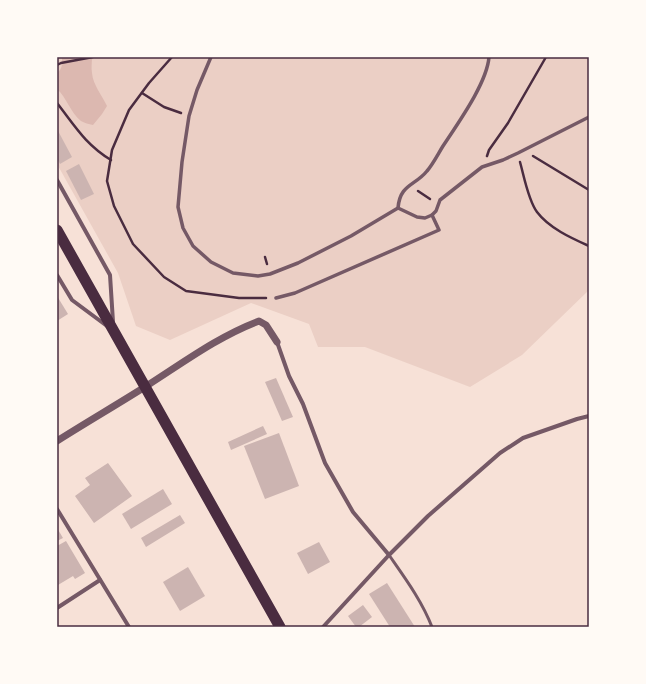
<svg xmlns="http://www.w3.org/2000/svg" width="646" height="684" font-family="'Libre Baskerville',serif">
	<style>
		.green { fill: #ebcfc5 }
		.water { fill: #dcb8b0 }
		.building { fill: #ccb4b1 }
		.lines { fill: none; stroke-linecap: round; stroke-linejoin: round }
		.path { stroke: #4a2c40; stroke-width: 2.5 }
		.service { stroke: #755966; stroke-width: 3 }
		.pedestrian { stroke: #755966; stroke-width: 3.5 }
		.minor { stroke: #755966; stroke-width: 4 }
		.tertiary { stroke: #755966; stroke-width: 7 }
		.trunk { stroke: #4a2c40; stroke-width: 11 }
		.neatline { fill: none; stroke: #4a2c40; stroke-width: 1.5 }
	</style>
	<rect width="100%" height="100%" fill="#f7e1d7"/>
	<!-- green -->
	<path class="green" d="M 57,57 L 589,57 L 589,290 L 522,355 L 470,387 L 365,347 L 318,347 L 309,324 L 251,303 L 170,340 L 136,326 L 118,273 L 57,164 Z"/>
	<!-- water -->
	<path class="water" d="M 62,57 L 92,57 C 92,62 91,68 92,73 C 93,85 102,95 107,106 L 102,114 L 93,125 C 89,124 84,123 81,121 C 70,112 67,98 57,89 L 57,73 C 63,68 62,64 62,57 Z"/>
	<!-- building -->
	<g class="building">
		<path d="M 57,129 L 72,157 L 60,164 L 57,158 Z"/>
		<path d="M 79,164 L 94,194 L 81,200 L 66,171 Z"/>
		<path d="M 57,296 L 68,314 L 57,321 Z"/>
		<path d="M 276,378 L 293,417 L 282,421 L 265,382 Z"/>
		<path d="M 263,426 L 267,434 L 231,450 L 228,442 Z"/>
		<path d="M 279,433 L 299,486 L 265,499 L 244,446 Z"/>
		<path d="M 108,463 L 132,496 L 94,523 L 75,496 L 90,485 L 85,478 Z"/>
		<path d="M 163,489 L 172,504 L 131,529 L 122,514 Z"/>
		<path d="M 180,515 L 185,523 L 146,547 L 141,538 Z"/>
		<path d="M 57,528 L 63,538 L 57,541 Z"/>
		<path d="M 66,541 L 85,573 L 75,579 L 73,576 L 58,585 L 57,583 L 57,546 Z"/>
		<path d="M 319,542 L 330,562 L 308,574 L 297,553 Z"/>
		<path d="M 188,567 L 205,596 L 180,611 L 163,582 Z"/>
		<path d="M 387,583 L 415,627 L 390,627 L 369,594 Z"/>
		<path d="M 363,605 L 372,617 L 359,627 L 356,627 L 348,616 Z"/>
	</g>
	<g class="lines">
		<!-- path -->
		<g class="path">
			<path d="M 172,57 L 149,83 L 129,110 L 112,150 L 107,181 L 114,206 L 133,244 L 164,277 L 186,291 L 239,298 L 266,298"/>
			<path d="M 57,65 L 61,63 L 93,57"/>
			<path d="M 142,93 L 164,107 L 181,113"/>
			<path d="M 57,103 C 75,126 85,144 111,160"/>
			<path d="M 487,156 L 489,150 L 508,123 L 546,57"/>
			<path d="M 533,156 L 589,190"/>
			<path d="M 520,162 C 524,176 528,200 537,212 C 549,228 571,238 589,246"/>
			<path d="M 418,191 L 430,199"/>
			<path d="M 265,257 L 267,264"/>
		</g>
		<!-- service -->
		<path class="service" d="M 389,555 C 405,578 422,601 432,627"/>
		<!-- pedestrian -->
		<g class="pedestrian">
			<path d="M 211,57 L 197,90 L 189,116 L 182,162 L 178,207 L 183,228 L 193,246 L 211,262 L 233,273 L 258,276 L 270,274 L 298,263 L 351,236 L 398,208 C 400,184 415,186 427,171 C 433,164 438,154 443,146 C 458,123 487,83 489,57"/>
			<path d="M 398,208 L 417,217 L 425,218 L 432,215 L 436,211 L 440,200 L 482,167 L 503,160 L 518,153 L 589,117"/>
			<path d="M 276,298 L 295,293 L 439,230 L 432,215"/>
		</g>
		<!-- minor -->
		<g class="minor">
			<path d="M 57,180 L 110,275 L 113,322"/>
			<path d="M 57,275 L 72,300 L 107,326"/>
			<path d="M 277,342 L 289,376 L 303,404 L 325,463 L 353,512 L 389,555"/>
			<path d="M 57,509 L 129,627"/>
			<path d="M 57,608 L 100,580"/>
			<path d="M 323,627 L 389,555 L 428,516 L 500,453 L 523,438 L 577,419 L 589,416"/>
		</g>
		<!-- tertiary -->
		<path class="tertiary" d="M 57,441 C 87,422 118,404 148,385 C 184,362 219,336 259,321 L 266,325 L 277,342"/>
		<!-- trunk -->
		<path class="trunk" d="M 57,230 L 280,627"/>
	</g>
	<!-- border -->
	<rect width="646" height="684" fill="none" stroke="#fffaf5" stroke-width="116"/>
	<rect x="58" y="58" width="530" height="568" class="neatline"/>
</svg>
